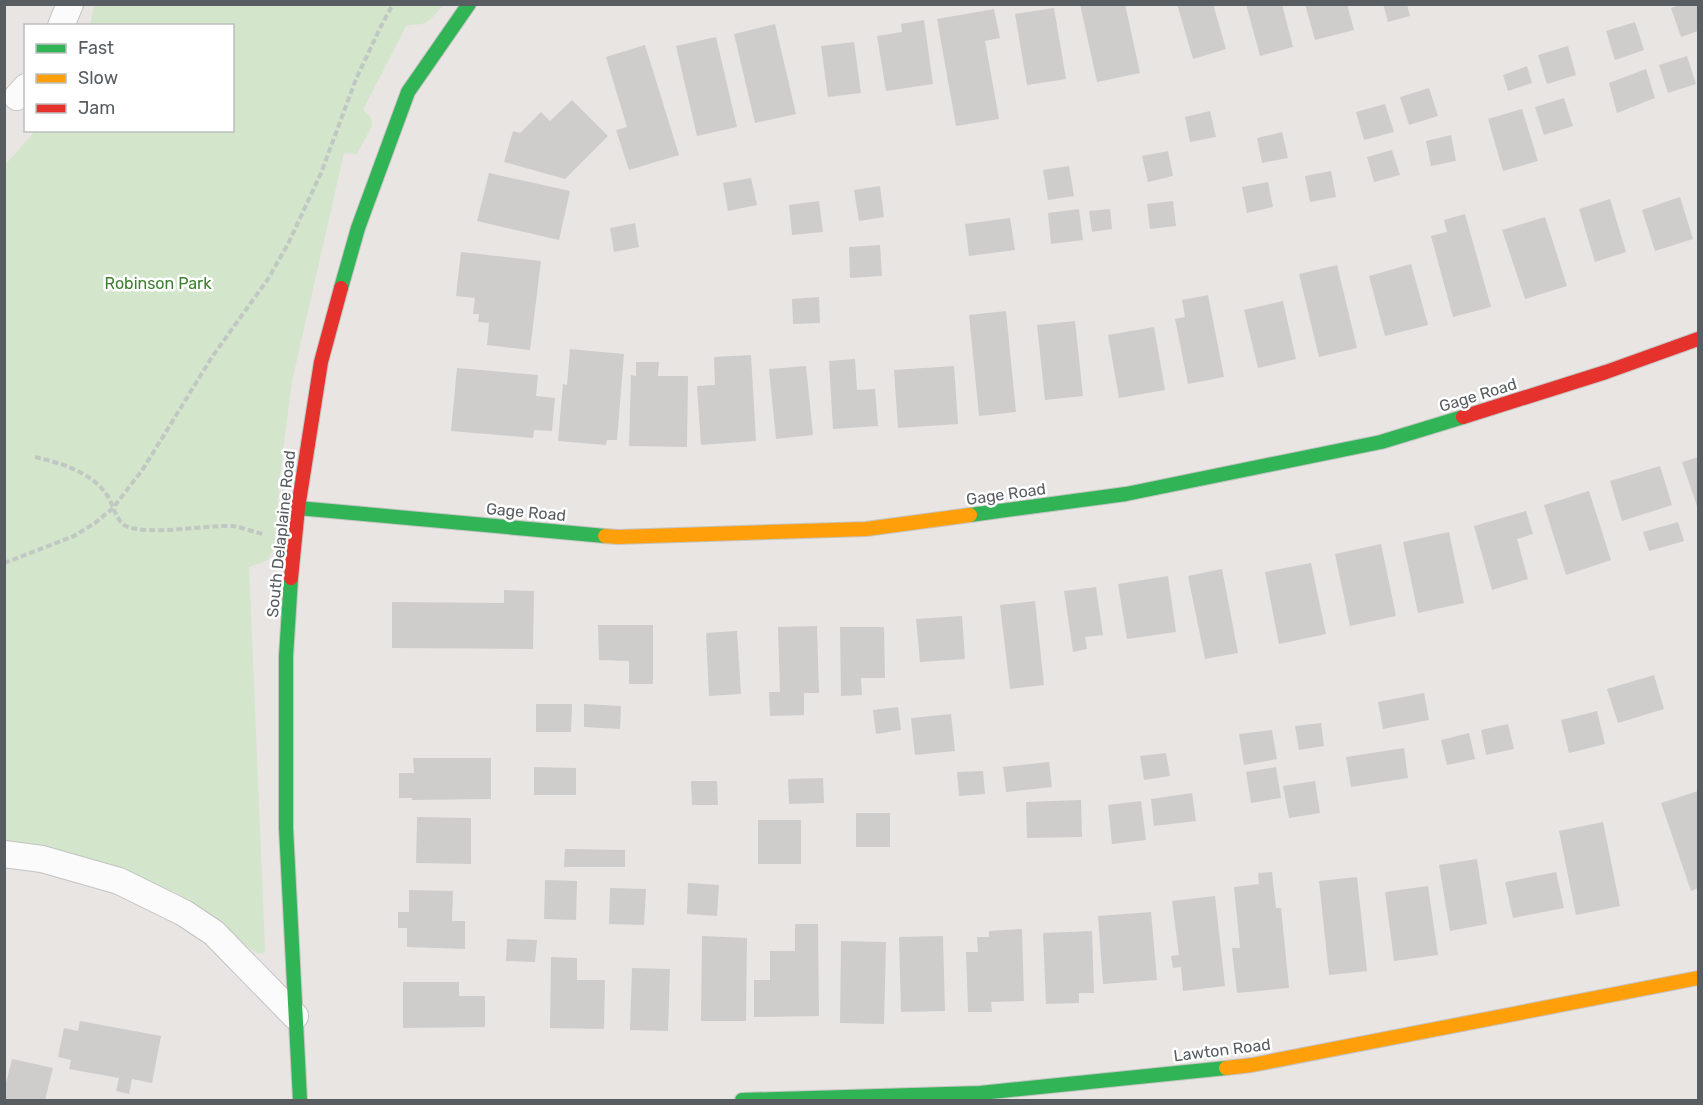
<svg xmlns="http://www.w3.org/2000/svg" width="1703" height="1105" font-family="Rubik,sans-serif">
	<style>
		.green { fill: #d3e5cb }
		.building { fill: #cfcdcc }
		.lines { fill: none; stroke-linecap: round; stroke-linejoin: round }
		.street-casing { stroke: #c3c3c3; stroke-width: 28 }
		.fast-casing { stroke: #c4c4c4; stroke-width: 16 }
		.slow-casing { stroke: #c4c4c4; stroke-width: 16 }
		.jam-casing { stroke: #c4c4c4; stroke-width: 16 }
		.path { stroke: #c1c7c3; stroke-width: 4; stroke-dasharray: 6 3; stroke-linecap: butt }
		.street { stroke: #fcfbfb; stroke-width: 26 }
		.fast { stroke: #30b455; stroke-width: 14 }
		.slow { stroke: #ff9f0a; stroke-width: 14 }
		.jam { stroke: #e5322d; stroke-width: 14 }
		.labels { text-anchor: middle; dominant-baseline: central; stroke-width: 5; stroke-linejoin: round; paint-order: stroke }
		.park-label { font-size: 16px; fill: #3e802f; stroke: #fff }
		.street-label { font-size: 16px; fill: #575d60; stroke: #fff }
	</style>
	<rect width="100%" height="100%" fill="#e8e5e2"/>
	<!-- green -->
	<path class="green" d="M 94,5 L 443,5 C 437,12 430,22 421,24 C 415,25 411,24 406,26 L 363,110 L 371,117 L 372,126 L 357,154 L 344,153 L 292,381 L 281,466 L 274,547 L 268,560 L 249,567 L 265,950 L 263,954 L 257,953 L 251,949 L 177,893 L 76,858 L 5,842 L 5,165 L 30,137 L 35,131 L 232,130 L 232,26 L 90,25 Z"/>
	<!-- building -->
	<g class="building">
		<path d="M 1080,4 L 1125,4 L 1140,73 L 1097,82 Z"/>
		<path d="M 1177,4 L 1213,4 L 1226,49 L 1193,59 Z"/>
		<path d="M 1246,4 L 1282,4 L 1293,47 L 1260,56 Z"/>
		<path d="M 1305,4 L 1347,4 L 1354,30 L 1315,40 Z"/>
		<path d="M 1383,4 L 1407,4 L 1410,16 L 1388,22 Z"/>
		<path d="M 1684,4 L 1698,4 L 1698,31 L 1681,37 L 1671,8 Z"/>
		<path d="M 1054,8 L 1066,79 L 1027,85 L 1015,14 Z"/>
		<path d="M 994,9 L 1000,38 L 985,41 L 999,119 L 956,126 L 937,19 Z"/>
		<path d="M 924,20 L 933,84 L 886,91 L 877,36 L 902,32 L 901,24 Z"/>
		<path d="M 1635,22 L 1644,50 L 1615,60 L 1606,31 Z"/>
		<path d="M 775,24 L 796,114 L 755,123 L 734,34 Z"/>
		<path d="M 716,37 L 737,127 L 697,136 L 676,46 Z"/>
		<path d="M 854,42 L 861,93 L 828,97 L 821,46 Z"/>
		<path d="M 645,45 L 679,155 L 629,170 L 616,130 L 627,127 L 606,57 Z"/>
		<path d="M 1568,46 L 1576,75 L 1547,84 L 1538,55 Z"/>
		<path d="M 1687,56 L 1696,84 L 1668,93 L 1659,65 Z"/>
		<path d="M 1527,66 L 1532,83 L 1508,91 L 1503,75 Z"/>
		<path d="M 1646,69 L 1655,98 L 1617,113 L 1609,83 Z"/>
		<path d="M 1429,88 L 1438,116 L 1409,125 L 1400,97 Z"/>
		<path d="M 1564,98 L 1573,126 L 1544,135 L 1535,107 Z"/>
		<path d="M 572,100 L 608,136 L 565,179 L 504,162 L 513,131 L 520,133 L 541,112 L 550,121 Z"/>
		<path d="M 1385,104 L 1394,132 L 1364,140 L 1356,112 Z"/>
		<path d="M 1522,109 L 1538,161 L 1503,171 L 1488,119 Z"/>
		<path d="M 1210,111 L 1216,137 L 1190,142 L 1185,117 Z"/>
		<path d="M 1282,132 L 1288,158 L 1262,163 L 1257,138 Z"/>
		<path d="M 1451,135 L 1456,161 L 1431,166 L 1426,141 Z"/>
		<path d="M 1392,150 L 1400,175 L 1374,182 L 1367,157 Z"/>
		<path d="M 1168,151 L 1173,176 L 1148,182 L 1142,156 Z"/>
		<path d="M 1069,166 L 1074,196 L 1048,200 L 1043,170 Z"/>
		<path d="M 1331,171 L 1336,197 L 1310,202 L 1305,176 Z"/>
		<path d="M 489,173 L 570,191 L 559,240 L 477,221 Z"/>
		<path d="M 751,178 L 757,205 L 728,211 L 723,183 Z"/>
		<path d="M 1268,182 L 1273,207 L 1247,213 L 1242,187 Z"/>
		<path d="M 880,186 L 884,217 L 859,221 L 854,190 Z"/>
		<path d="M 1680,197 L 1693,239 L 1655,251 L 1642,210 Z"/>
		<path d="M 1610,199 L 1626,252 L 1595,262 L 1579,209 Z"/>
		<path d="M 819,201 L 823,232 L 792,235 L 789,205 Z"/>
		<path d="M 1173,201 L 1176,226 L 1150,229 L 1147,204 Z"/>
		<path d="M 1079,209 L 1083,240 L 1051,244 L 1048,213 Z"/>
		<path d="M 1110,209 L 1112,229 L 1092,232 L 1089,211 Z"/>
		<path d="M 1465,214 L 1491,307 L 1453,317 L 1431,236 L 1447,232 L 1444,220 Z"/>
		<path d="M 1545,217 L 1567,286 L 1525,299 L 1502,230 Z"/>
		<path d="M 1010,218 L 1015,250 L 969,256 L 965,224 Z"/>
		<path d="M 635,223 L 639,247 L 614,252 L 610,228 Z"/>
		<path d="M 880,245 L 882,276 L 850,278 L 849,247 Z"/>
		<path d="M 461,252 L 541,261 L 530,350 L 487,345 L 489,323 L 478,322 L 479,314 L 473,314 L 475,298 L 456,296 Z"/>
		<path d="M 1411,264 L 1428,325 L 1385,336 L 1369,276 Z"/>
		<path d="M 1337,265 L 1357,348 L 1319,357 L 1299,274 Z"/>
		<path d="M 1208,295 L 1224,377 L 1188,384 L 1175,319 L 1185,317 L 1182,300 Z"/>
		<path d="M 819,297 L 820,323 L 793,324 L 792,299 Z"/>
		<path d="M 1283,301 L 1296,359 L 1258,368 L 1244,310 Z"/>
		<path d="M 1006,311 L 1016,412 L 979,416 L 969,315 Z"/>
		<path d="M 1075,321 L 1083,396 L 1045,400 L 1037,325 Z"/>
		<path d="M 1154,327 L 1165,390 L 1119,398 L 1108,335 Z"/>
		<path d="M 570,349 L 624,354 L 617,440 L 607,440 L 606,445 L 558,441 L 563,384 L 567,385 Z"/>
		<path d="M 751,355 L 756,441 L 701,445 L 697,386 L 715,385 L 714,357 Z"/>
		<path d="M 855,359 L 857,390 L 875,389 L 878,426 L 833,429 L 829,361 Z"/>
		<path d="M 636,362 L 659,362 L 658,376 L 688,376 L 687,447 L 629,446 L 631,375 L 636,376 Z"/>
		<path d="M 806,366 L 813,435 L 776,439 L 769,369 Z"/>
		<path d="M 954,366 L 958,424 L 898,428 L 894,370 Z"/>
		<path d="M 457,368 L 538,375 L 536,396 L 555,398 L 552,431 L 534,430 L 533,438 L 451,431 Z"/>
		<path d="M 1698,457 L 1698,509 L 1682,462 Z"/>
		<path d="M 1660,466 L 1672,505 L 1622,521 L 1610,481 Z"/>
		<path d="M 1589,491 L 1611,560 L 1566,575 L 1544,505 Z"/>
		<path d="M 1526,511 L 1533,534 L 1517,539 L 1528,579 L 1492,590 L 1474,526 Z"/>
		<path d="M 1678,522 L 1684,541 L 1649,551 L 1643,532 Z"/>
		<path d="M 1449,532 L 1464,603 L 1418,613 L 1403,542 Z"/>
		<path d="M 1381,544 L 1396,616 L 1350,626 L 1335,554 Z"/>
		<path d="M 1311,563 L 1326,634 L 1279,644 L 1265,572 Z"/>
		<path d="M 1222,569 L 1238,653 L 1205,659 L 1188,576 Z"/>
		<path d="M 1168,576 L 1176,632 L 1127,639 L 1118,584 Z"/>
		<path d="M 1096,587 L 1103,635 L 1085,637 L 1087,649 L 1073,652 L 1064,591 Z"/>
		<path d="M 504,590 L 534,591 L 533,649 L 392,648 L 392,602 L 504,603 Z"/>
		<path d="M 1035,601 L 1044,685 L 1010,689 L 1000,605 Z"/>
		<path d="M 962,616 L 965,659 L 920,662 L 916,619 Z"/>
		<path d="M 598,625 L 653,625 L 653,684 L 629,684 L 629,661 L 599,660 Z"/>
		<path d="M 817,626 L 819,693 L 804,693 L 804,715 L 770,716 L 769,692 L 780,692 L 778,627 Z"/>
		<path d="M 840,627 L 884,627 L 885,678 L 861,678 L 862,695 L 841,696 Z"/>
		<path d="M 737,631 L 741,694 L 709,696 L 706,633 Z"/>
		<path d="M 1654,675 L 1664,709 L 1618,723 L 1607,689 Z"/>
		<path d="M 1424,693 L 1429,720 L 1383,729 L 1378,702 Z"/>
		<path d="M 536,704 L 572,704 L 571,732 L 536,732 Z"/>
		<path d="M 584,704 L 621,706 L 620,729 L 584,727 Z"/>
		<path d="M 898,707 L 901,730 L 876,734 L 873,710 Z"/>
		<path d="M 1597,711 L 1605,744 L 1569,753 L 1561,720 Z"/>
		<path d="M 951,714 L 955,751 L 915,755 L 911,718 Z"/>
		<path d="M 1321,723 L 1324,746 L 1299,750 L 1295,726 Z"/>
		<path d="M 1508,724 L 1514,749 L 1486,755 L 1481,730 Z"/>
		<path d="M 1272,730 L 1277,759 L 1244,765 L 1239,734 Z"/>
		<path d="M 1469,733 L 1475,759 L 1447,765 L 1441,740 Z"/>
		<path d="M 1404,748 L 1408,778 L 1351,787 L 1346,757 Z"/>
		<path d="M 1166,753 L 1170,776 L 1144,780 L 1140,756 Z"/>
		<path d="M 413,758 L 491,758 L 491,799 L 412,800 L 412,798 L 399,798 L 399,773 L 414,773 Z"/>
		<path d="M 1049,762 L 1052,787 L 1006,792 L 1003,767 Z"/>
		<path d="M 534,767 L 576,768 L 576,795 L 534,795 Z"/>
		<path d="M 1276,767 L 1281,798 L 1251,803 L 1246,772 Z"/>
		<path d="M 983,771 L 985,794 L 959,796 L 957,772 Z"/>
		<path d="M 823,778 L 824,803 L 789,804 L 788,779 Z"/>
		<path d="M 691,781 L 717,781 L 718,805 L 692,805 Z"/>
		<path d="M 1315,781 L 1320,813 L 1289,818 L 1283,786 Z"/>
		<path d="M 1698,791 L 1698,888 L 1691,891 L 1661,803 Z"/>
		<path d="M 1192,793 L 1196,821 L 1154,826 L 1151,799 Z"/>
		<path d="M 1081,800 L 1082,837 L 1027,838 L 1026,802 Z"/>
		<path d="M 1141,801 L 1146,840 L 1112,844 L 1108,805 Z"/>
		<rect x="856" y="813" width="34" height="34"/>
		<path d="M 417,817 L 471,818 L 471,864 L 416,863 Z"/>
		<rect x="758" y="820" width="43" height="44"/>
		<path d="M 1603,822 L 1620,906 L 1576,915 L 1559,831 Z"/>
		<path d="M 565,849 L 625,850 L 625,867 L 564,867 Z"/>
		<path d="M 1477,859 L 1487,924 L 1450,931 L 1439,865 Z"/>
		<path d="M 1272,872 L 1276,908 L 1281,908 L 1289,988 L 1237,993 L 1232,948 L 1240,948 L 1234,887 L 1259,884 L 1258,873 Z"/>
		<path d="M 1556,872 L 1564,908 L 1513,918 L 1505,882 Z"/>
		<path d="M 1357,877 L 1367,971 L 1329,975 L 1319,881 Z"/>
		<path d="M 545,880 L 577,881 L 576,920 L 544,919 Z"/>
		<path d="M 688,883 L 719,885 L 717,916 L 687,914 Z"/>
		<path d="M 1428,886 L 1438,955 L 1394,961 L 1385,892 Z"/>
		<path d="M 610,888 L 646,889 L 644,925 L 609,924 Z"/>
		<path d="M 409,890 L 453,891 L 452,921 L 465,921 L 465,949 L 407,947 L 407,928 L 398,928 L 398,912 L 409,912 Z"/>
		<path d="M 1215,896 L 1225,986 L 1183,991 L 1181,967 L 1173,968 L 1171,956 L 1179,955 L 1172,901 Z"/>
		<path d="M 1151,912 L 1157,980 L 1103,984 L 1098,916 Z"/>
		<path d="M 795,924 L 818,924 L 819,1016 L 754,1017 L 754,980 L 770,980 L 770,951 L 795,951 Z"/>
		<path d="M 1022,929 L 1024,1001 L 991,1002 L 992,1012 L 968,1012 L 966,952 L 978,952 L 977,937 L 989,937 L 989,931 Z"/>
		<path d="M 1092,931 L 1094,993 L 1079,993 L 1079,1003 L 1046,1004 L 1043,933 Z"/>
		<path d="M 702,936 L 747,938 L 746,1021 L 701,1021 Z"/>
		<path d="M 943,936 L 945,1011 L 901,1012 L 899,937 Z"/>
		<path d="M 507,939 L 537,940 L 535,962 L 506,961 Z"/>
		<path d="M 841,941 L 886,942 L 884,1024 L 840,1023 Z"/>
		<path d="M 551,957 L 577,958 L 577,980 L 605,980 L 604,1029 L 550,1028 Z"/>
		<path d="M 632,968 L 670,969 L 668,1031 L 630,1030 Z"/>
		<path d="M 403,982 L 459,982 L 459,996 L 485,996 L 485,1027 L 403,1028 Z"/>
		<path d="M 80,1021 L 161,1036 L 152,1083 L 132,1079 L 129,1094 L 116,1091 L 119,1078 L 69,1069 L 71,1060 L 58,1057 L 64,1028 L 78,1031 Z"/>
		<path d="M 12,1059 L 53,1068 L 45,1100 L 4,1100 L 4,1091 Z"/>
	</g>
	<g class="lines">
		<defs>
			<g id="street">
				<path d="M 61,26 L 70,4"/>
				<path d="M 17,97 L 26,87"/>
				<path d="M 4,854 L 42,859 L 119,881 L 184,913 L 214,933 L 295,1016"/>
			</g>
			<g id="fast">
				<path d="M 341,288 L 358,228 L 408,92 L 469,4"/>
				<path d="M 298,508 L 605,536"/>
				<path d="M 970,515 L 1126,494 L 1381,442 L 1463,417"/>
				<path d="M 291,578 L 286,656 L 286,828 L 300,1100"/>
				<path d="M 742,1100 L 980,1093 L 1226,1068"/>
			</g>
			<g id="slow">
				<path d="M 605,536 L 618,537 L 866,529 L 970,515"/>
				<path d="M 1226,1068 L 1252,1065 L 1698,978"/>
			</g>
			<g id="jam">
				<path d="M 1463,417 L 1606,372 L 1698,339"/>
				<path d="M 291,578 L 298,508 L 321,362 L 341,288"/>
			</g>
		</defs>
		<!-- street casing -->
		<use href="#street" class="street-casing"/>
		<!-- fast casing -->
		<use href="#fast" class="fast-casing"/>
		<!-- slow casing -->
		<use href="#slow" class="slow-casing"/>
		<!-- jam casing -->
		<use href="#jam" class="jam-casing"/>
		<!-- path -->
		<g class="path">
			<path d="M 35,457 C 61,463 91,472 107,495 C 114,505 115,520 126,526 C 148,536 206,525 232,526 C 242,527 253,532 263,534"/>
			<path d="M 4,563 L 74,536 L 95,523 L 113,508 L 143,469 L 212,357 L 268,279 L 288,244 L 321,173 L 356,79 L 381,26 L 393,4"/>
		</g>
		<!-- street -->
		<use href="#street" class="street"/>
		<!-- fast -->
		<use href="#fast" class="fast"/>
		<!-- slow -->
		<use href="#slow" class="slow"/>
		<!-- jam -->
		<use href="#jam" class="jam"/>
	</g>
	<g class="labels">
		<!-- park labels -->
		<g class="park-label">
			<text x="158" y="283">Robinson Park</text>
		</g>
		<!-- street labels -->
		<g class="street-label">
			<text transform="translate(1478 395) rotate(-17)">Gage Road</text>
			<text transform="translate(1006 494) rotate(-8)">Gage Road</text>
			<text transform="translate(526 512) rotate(5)">Gage Road</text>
			<text transform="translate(281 534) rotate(-84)">South Delaplaine Road</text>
			<text transform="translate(1222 1050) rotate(-7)">Lawton Road</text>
		</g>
	</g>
	<!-- border -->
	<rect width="1703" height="1105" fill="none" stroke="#575d60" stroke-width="12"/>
	<!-- legend -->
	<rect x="24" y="24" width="210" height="108" fill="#ffffff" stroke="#bcbebf" stroke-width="1.5"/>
	<rect x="36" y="44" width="30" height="9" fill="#30b455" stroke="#bcbebf" stroke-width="1.5"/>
	<text x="78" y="54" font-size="18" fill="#575d60">Fast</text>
	<rect x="36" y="74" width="30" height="9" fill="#ff9f0a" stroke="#bcbebf" stroke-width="1.5"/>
	<text x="78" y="84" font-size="18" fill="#575d60">Slow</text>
	<rect x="36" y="104" width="30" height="9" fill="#e5322d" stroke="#bcbebf" stroke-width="1.5"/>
	<text x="78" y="114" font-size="18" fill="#575d60">Jam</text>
</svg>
